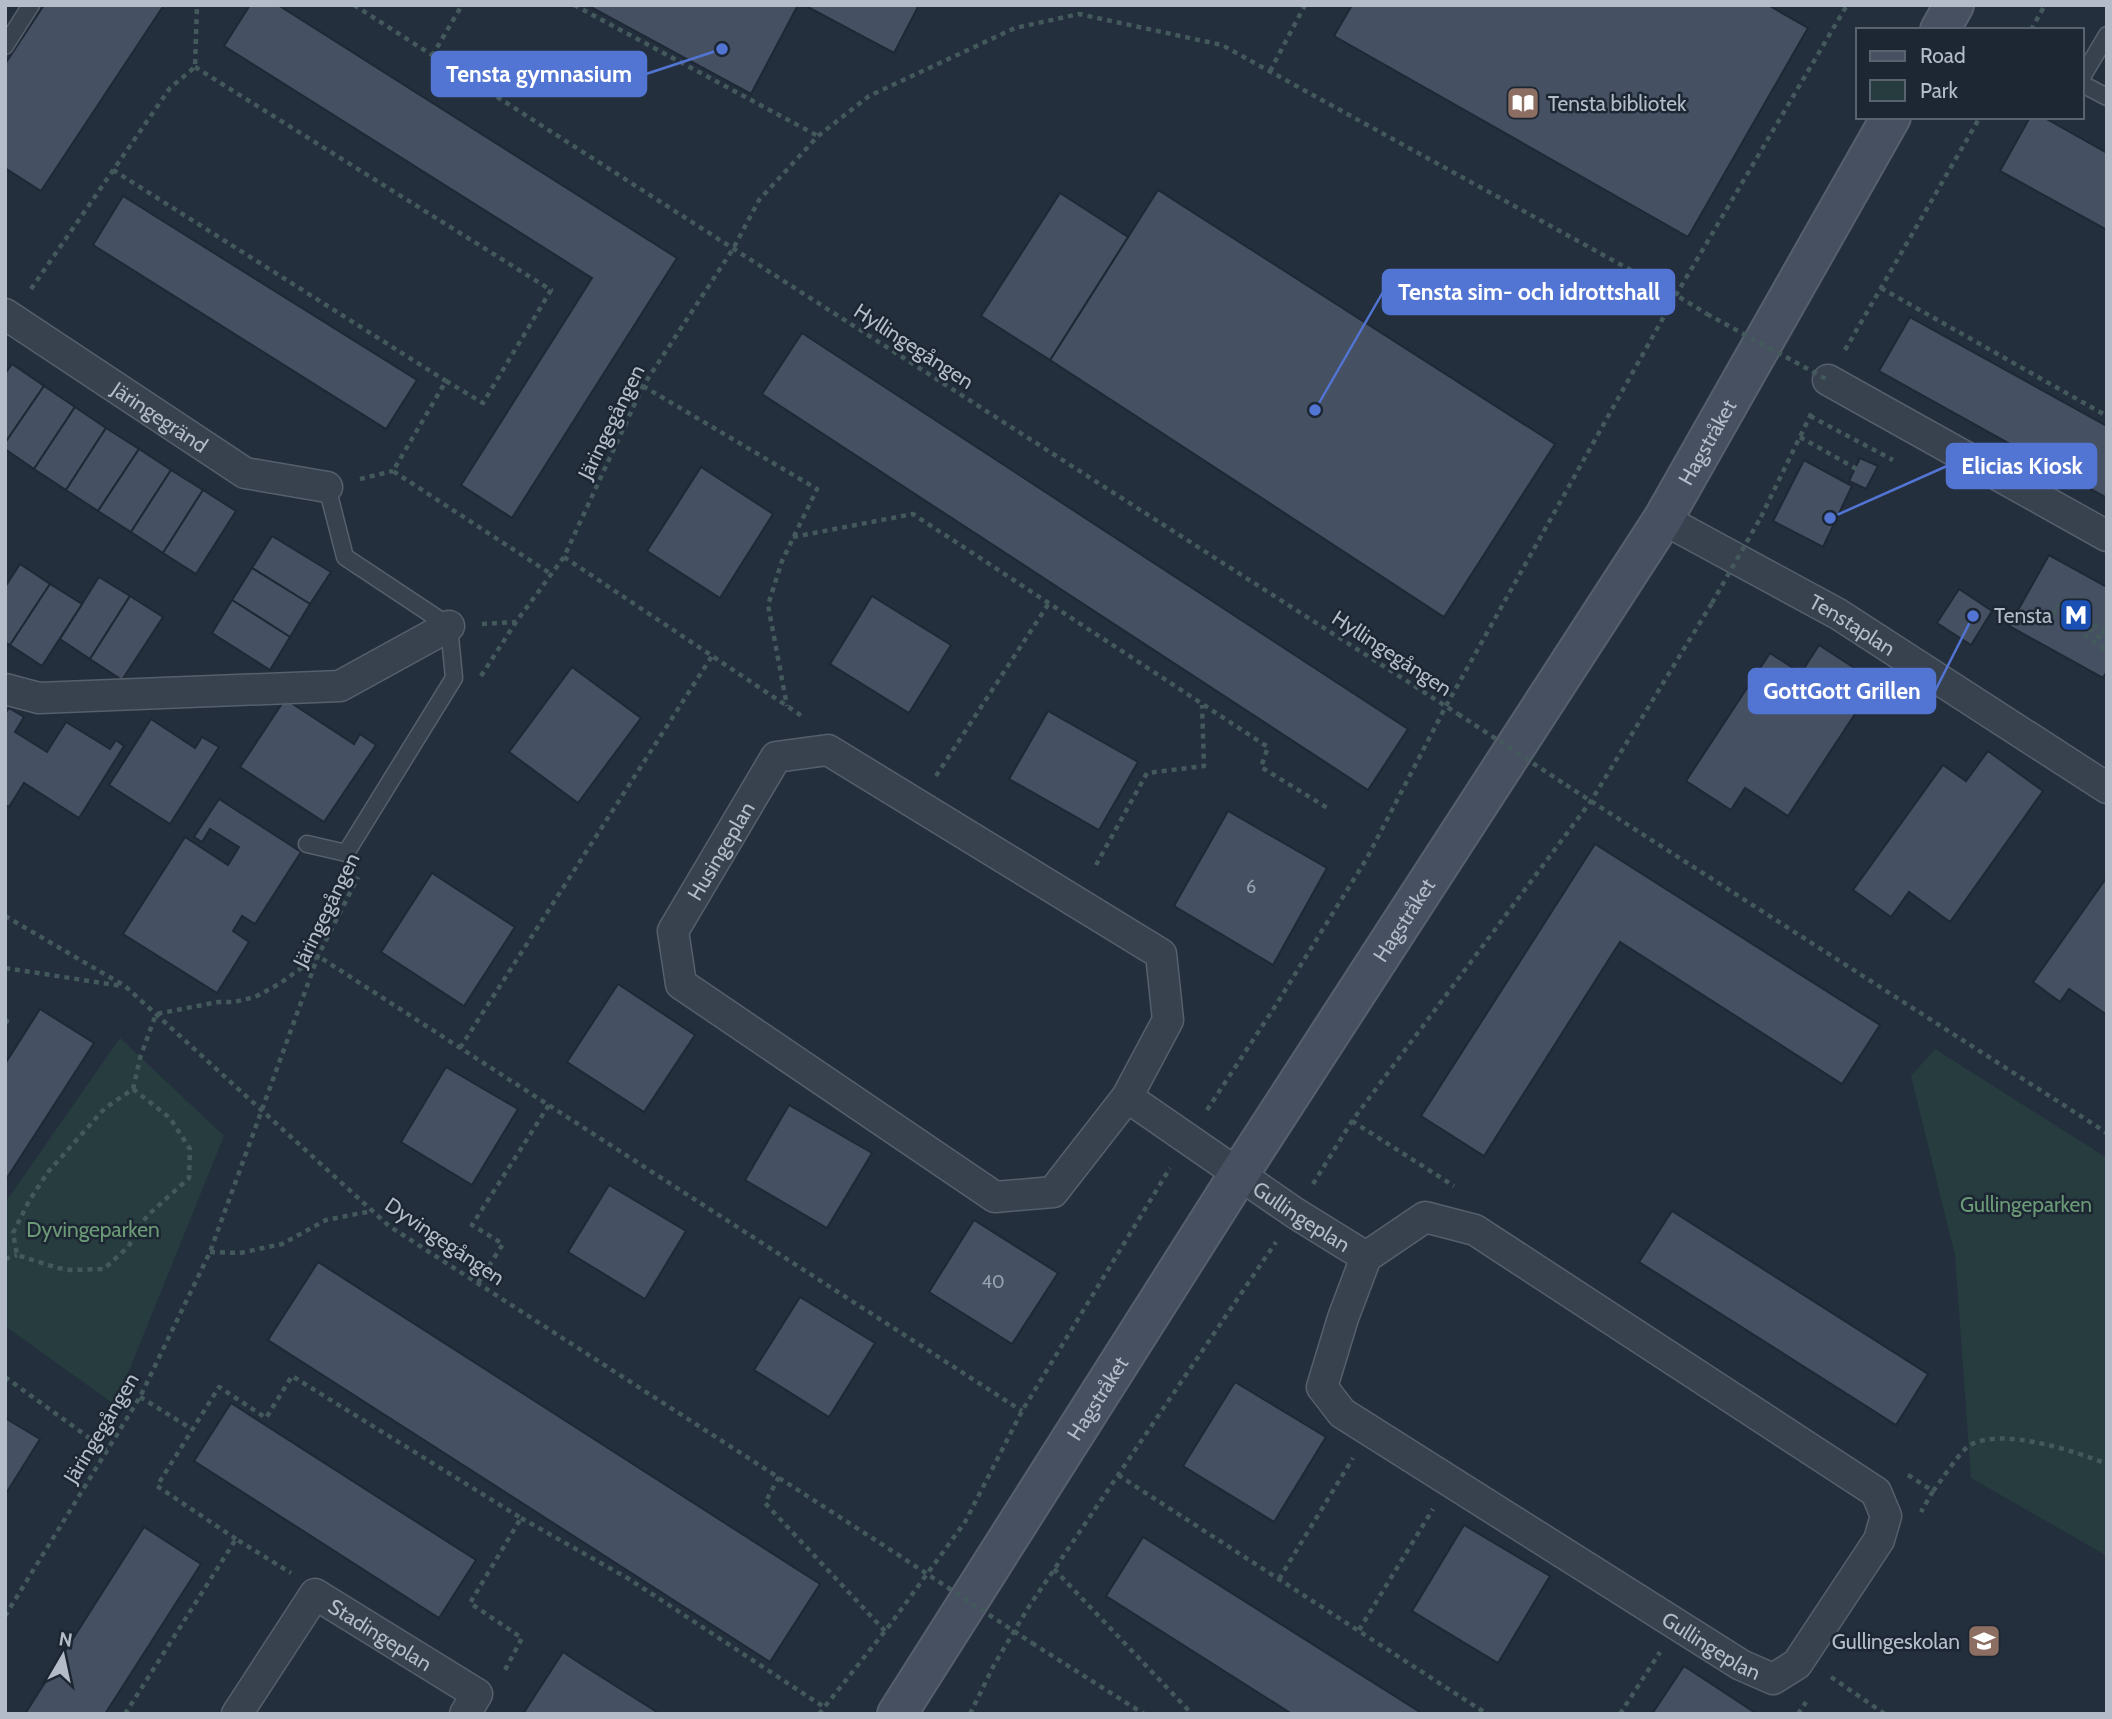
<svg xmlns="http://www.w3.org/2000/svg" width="2112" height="1719" font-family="Cabin,sans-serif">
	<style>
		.green { fill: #263c3f }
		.building { fill: #455162; stroke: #1f2835; stroke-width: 2 }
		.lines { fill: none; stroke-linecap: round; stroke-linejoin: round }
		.lane-casing { stroke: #565f6c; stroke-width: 19 }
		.street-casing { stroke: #565f6c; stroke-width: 33 }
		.secondary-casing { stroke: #565f6c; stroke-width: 42 }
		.path { stroke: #44595c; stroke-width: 4.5; stroke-dasharray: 5 5; stroke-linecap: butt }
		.lane { stroke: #38414e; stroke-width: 16 }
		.street { stroke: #38414e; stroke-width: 30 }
		.secondary { stroke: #465061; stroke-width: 38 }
		.path-bridge { stroke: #44595c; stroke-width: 4.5; stroke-dasharray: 5 5; stroke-linecap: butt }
		.labels { text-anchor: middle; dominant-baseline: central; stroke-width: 5; stroke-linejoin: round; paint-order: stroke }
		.number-label { font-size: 18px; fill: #98a1af }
		.poi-label { font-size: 21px; fill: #b4bcc9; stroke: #1d2633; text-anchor: end }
		.street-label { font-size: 21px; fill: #b4bcc9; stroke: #1d2633 }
		.park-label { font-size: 21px; fill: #6b9a76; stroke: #1d2633 }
		.leader { fill: none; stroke: #5274d3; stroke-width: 2.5 }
		.callout-dot { fill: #5274d3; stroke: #1d2633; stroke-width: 2.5 }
		.callout { fill: #5274d3; stroke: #5274d3; stroke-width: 2.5 }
		.callout-label { font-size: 23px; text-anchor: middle; font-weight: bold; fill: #fff }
	</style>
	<rect width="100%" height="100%" fill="#242f3e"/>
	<!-- green -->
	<g class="green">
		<path d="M 120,1038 L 224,1136 L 115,1405 L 5,1326 L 5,1203 Z"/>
		<path d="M 1935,1049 L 2107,1158 L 2107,1556 L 1971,1478 L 1955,1255 L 1911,1076 Z"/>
	</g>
	<!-- building -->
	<g class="building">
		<path d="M 44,5 L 164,5 L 41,191 L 5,168 L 5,64 Z"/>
		<path d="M 250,5 L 278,5 L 677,258 L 512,518 L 461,485 L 592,278 L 224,46 Z"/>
		<path d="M 587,5 L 798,5 L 751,94 Z"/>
		<path d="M 804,5 L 919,5 L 894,53 Z"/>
		<path d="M 1352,5 L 1768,5 L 1808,28 L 1688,237 L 1334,36 Z"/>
		<path d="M 2030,117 L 2043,117 L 2107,153 L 2107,230 L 2000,171 Z"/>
		<path d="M 1158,190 L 1555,444 L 1444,617 L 1050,360 Z"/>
		<path d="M 1060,193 L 1128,237 L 1050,360 L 981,316 Z"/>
		<path d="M 123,196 L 417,380 L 386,429 L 93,245 Z"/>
		<path d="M 1910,317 L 2107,426 L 2107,498 L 1879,371 Z"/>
		<path d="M 802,333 L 1408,729 L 1368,790 L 762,394 Z"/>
		<path d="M 12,364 L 44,386 L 5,443 L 5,374 Z"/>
		<path d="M 44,386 L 75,407 L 34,469 L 5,449 L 5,443 Z"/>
		<path d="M 75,407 L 106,428 L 66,490 L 34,469 Z"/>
		<path d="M 106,428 L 139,449 L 98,511 L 66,490 Z"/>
		<path d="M 139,449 L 171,470 L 131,532 L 98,511 Z"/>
		<path d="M 1860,458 L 1878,466 L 1866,489 L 1849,481 Z"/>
		<path d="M 1804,460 L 1852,486 L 1823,547 L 1773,521 Z"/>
		<path d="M 701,467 L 773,514 L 720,598 L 647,551 Z"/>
		<path d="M 171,470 L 203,490 L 163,553 L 131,532 Z"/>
		<path d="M 203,490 L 236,511 L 196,574 L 163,553 Z"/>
		<path d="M 272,536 L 331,572 L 310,604 L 252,568 Z"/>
		<path d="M 2049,555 L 2107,587 L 2107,671 L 2103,678 L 2009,626 Z"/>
		<path d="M 20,564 L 50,584 L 10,645 L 5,642 L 5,587 Z"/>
		<path d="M 252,568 L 310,604 L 290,637 L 232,600 Z"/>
		<path d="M 99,577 L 130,596 L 90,659 L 60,639 Z"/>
		<path d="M 50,584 L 82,604 L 42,666 L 10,645 Z"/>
		<path d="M 1959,589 L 1992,611 L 1971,645 L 1937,623 Z"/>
		<path d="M 130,596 L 163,617 L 122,680 L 90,659 Z"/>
		<path d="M 872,596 L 951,645 L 909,713 L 830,664 Z"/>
		<path d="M 232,600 L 290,637 L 270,670 L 212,633 Z"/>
		<path d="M 1819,645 L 1876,682 L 1788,816 L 1745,788 L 1731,810 L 1686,781 L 1770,653 L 1801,673 Z"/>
		<path d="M 572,667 L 641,718 L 578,803 L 509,752 Z"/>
		<path d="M 285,699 L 354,744 L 360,734 L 376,745 L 324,822 L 240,767 Z"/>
		<path d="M 9,708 L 24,717 L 15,732 L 47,752 L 66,722 L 110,749 L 116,740 L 124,746 L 79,818 L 24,783 L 9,807 L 5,805 L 5,714 Z"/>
		<path d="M 1048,711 L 1138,762 L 1099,830 L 1009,779 Z"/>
		<path d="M 151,719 L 195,748 L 202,737 L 219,747 L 170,824 L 109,785 Z"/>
		<path d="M 1988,751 L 2043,791 L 1950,922 L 1909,892 L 1891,917 L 1853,890 L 1943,765 L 1966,781 Z"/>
		<path d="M 219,799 L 301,852 L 255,924 L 242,916 L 233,931 L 249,942 L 217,993 L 123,934 L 185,837 L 228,865 L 239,847 L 210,829 L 202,842 L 194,837 Z"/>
		<path d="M 1228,811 L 1327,868 L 1273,965 L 1174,906 Z"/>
		<path d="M 1595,844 L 1880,1025 L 1842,1084 L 1620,942 L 1484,1156 L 1421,1116 Z"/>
		<path d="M 432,873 L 515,927 L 464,1006 L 381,952 Z"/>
		<path d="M 2107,877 L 2107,1015 L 2069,989 L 2060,1002 L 2033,982 Z"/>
		<path d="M 618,984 L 695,1035 L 644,1112 L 567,1062 Z"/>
		<path d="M 40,1009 L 94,1043 L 5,1181 L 5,1064 Z"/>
		<path d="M 446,1067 L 518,1109 L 472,1185 L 401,1142 Z"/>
		<path d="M 789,1105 L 872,1153 L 827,1228 L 745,1180 Z"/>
		<path d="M 609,1185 L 686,1231 L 645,1299 L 568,1252 Z"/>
		<path d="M 1672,1211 L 1928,1374 L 1896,1425 L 1639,1262 Z"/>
		<path d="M 974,1220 L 1058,1273 L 1012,1344 L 929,1292 Z"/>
		<path d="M 318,1262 L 820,1584 L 770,1662 L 268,1340 Z"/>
		<path d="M 800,1297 L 875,1343 L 829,1417 L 754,1370 Z"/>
		<path d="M 1235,1382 L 1326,1437 L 1274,1522 L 1183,1466 Z"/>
		<path d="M 231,1403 L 476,1560 L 439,1618 L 194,1461 Z"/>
		<path d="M 5,1418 L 40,1439 L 5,1495 Z"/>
		<path d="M 1464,1525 L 1550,1576 L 1498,1663 L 1412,1611 Z"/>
		<path d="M 144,1527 L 201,1564 L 105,1714 L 25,1714 Z"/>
		<path d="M 1143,1537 L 1423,1714 L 1292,1714 L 1106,1596 Z"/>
		<path d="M 563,1652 L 581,1664 L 660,1714 L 523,1714 Z"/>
		<path d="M 1684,1666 L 1757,1714 L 1652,1714 Z"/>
	</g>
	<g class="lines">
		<defs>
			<g id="lane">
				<path d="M 5,46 L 31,5"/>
				<path d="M 2082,77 L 2107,35"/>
				<path d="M 2082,84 L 2107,97"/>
				<path d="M 307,844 L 346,853 L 454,678 L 449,626 L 345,557 L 327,487"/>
			</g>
			<g id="street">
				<path id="s1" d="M 5,314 L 245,473 L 327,487"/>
				<path d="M 1828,380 L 2107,536"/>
				<path id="s2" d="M 1663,519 L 1838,614 L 2107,788"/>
				<path d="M 5,689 L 39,698 L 340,686 L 449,626"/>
				<path id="s3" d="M 1127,1097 L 1053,1192 L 995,1197 L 681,984 L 673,931 L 776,757 L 828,750 L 1161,954 L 1168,1020 L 1127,1097 L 1295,1213 L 1366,1257 L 1343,1318 L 1322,1387 L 1342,1413 L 1741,1665 L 1773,1679 L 1797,1664 L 1879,1540 L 1886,1516 L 1876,1492 L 1475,1230 L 1425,1217 L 1366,1257"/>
				<path id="s4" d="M 237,1714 L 315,1594 L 477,1694 L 465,1714"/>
			</g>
			<g id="secondary">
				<path d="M 1940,30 L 1954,5"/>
				<path id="s5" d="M 897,1714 L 1239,1174 L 1663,519 L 1891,117"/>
			</g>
		</defs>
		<!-- lane casing -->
		<use href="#lane" class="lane-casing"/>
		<!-- street casing -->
		<use href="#street" class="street-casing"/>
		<!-- secondary casing -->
		<use href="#secondary" class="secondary-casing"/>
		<!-- path -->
		<g class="path">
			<path d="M 354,5 L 1458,714"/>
			<path d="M 574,5 L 818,136"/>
			<path d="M 2031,30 L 2045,5"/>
			<path d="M 432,56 L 462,5"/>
			<path d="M 195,67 L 551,290 L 483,403 L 446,381 L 393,471 L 551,574"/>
			<path d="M 1270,71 L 1305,5"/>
			<path d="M 113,170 L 446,381"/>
			<path d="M 1881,288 L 2107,416"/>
			<path d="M 31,289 L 170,88 L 195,67 L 197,5"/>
			<path d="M 1845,350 L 1980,117"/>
			<path d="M 643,386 L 817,489 L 782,561 L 768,605 L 787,706"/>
			<path d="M 1810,416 L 1893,460"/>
			<path d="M 1800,437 L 1862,472"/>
			<path d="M 360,479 L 393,471"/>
			<path d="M 1761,517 L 1813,410"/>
			<path d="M 793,537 L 913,514 L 1268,747 L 1261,767 L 1329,809"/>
			<path d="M 564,557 L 799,714 L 803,719"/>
			<path d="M 2061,601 L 2107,634"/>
			<path d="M 2057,605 L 2107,643"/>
			<path d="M 2052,611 L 2107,651"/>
			<path d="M 482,624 L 516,622"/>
			<path d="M 481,676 L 516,622 L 564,557 L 643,386 L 733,249 L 759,200 L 818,136 L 869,96 L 1015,28 L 1079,14 L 1222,45 L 1676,295 L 1707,314"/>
			<path d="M 936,776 L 1049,603"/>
			<path d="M 1566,785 L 2107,1133"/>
			<path d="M 1096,865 L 1147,773 L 1204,766 L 1202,705"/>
			<path d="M 5,916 L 125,986 L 389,1226 L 897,1554"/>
			<path d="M 5,968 L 122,986"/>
			<path d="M 5,1020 L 7,1021 L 5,1024"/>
			<path d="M 460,1048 L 712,656"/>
			<path d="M 133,1089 L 170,1118 L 190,1149 L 189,1178 L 147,1216 L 128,1247 L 104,1269 L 70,1270 L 58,1268 L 17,1255 L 13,1233 L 29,1201 L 48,1172 L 105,1108 L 133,1089 L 140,1058 L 156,1014 L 218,1002 L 234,1002 L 255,997 L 279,984 L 318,956 L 1022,1411"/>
			<path d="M 1207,1110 L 1276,1005 L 1367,858 L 1446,706 L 1676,295 L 1847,5"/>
			<path d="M 1352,1121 L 1454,1186"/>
			<path d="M 1313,1184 L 1352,1121 L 1591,801 L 1712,603"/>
			<path d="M 210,1252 L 240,1253 L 282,1244 L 326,1220 L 372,1211"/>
			<path d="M 5,1259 L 17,1255"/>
			<path d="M 478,1283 L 503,1244 L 472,1225 L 549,1105"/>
			<path d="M 5,1377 L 106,1450"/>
			<path d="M 140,1397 L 192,1429"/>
			<path d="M 1118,1475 L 1487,1714"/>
			<path d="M 1908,1475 L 1933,1491 L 1921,1512"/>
			<path d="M 779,1477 L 765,1503 L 885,1631"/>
			<path d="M 1933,1491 C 1941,1481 1961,1450 1970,1445 C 2002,1427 2075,1451 2107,1464"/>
			<path d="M 521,1518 L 629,1579 L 824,1707"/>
			<path d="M 236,1539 L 157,1486 L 219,1387 L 266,1418 L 292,1376 L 521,1518 L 470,1603 L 522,1638 L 504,1672"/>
			<path d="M 1054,1569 L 1192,1714"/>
			<path d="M 1279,1579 L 1353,1458"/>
			<path d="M 5,1616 L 140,1397 L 210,1252 L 318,956 L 358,877"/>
			<path d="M 1359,1630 L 1433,1509"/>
			<path d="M 1032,1643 L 1144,1714"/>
			<path d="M 1831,1677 L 1885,1714"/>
			<path d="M 125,1714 L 236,1539 L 291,1573"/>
			<path d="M 819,1714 L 889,1626 L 965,1522 L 1022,1411 L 1170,1168"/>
			<path d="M 970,1714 L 994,1665 L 1028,1608 L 1276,1242"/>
			<path d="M 1620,1714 L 1660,1652"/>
			<path d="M 1798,1714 L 1806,1702"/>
		</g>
		<!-- lane -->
		<use href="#lane" class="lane"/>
		<!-- street -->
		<use href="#street" class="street"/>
		<!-- secondary -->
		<use href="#secondary" class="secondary"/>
		<!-- path-bridge -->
		<g class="path-bridge">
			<path d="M 1707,314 L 1828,380"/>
			<path d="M 1712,603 L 1761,517"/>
			<path d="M 1458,714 L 1566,785"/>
			<path d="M 897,1554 L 1032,1643"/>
		</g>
	</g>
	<!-- icons -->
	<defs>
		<symbol id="library-square" viewBox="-11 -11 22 22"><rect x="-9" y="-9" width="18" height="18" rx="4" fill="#8d6e63" stroke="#1d2633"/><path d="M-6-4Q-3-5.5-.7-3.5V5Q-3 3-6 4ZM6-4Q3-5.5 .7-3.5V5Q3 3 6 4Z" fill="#fff"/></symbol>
		<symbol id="metro-square" viewBox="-11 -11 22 22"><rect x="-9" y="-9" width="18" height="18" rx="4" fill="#1a4fb4" stroke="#1d2633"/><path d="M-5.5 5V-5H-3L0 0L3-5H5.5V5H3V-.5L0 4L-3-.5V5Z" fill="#fff"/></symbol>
		<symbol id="school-square" viewBox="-11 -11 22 22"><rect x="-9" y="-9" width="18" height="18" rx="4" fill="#8d6e63" stroke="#1d2633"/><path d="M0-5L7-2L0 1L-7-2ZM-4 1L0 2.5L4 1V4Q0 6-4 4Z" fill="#fff"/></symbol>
	</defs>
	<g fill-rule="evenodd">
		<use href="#library-square" x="1504" y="84" width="38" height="38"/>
		<use href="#metro-square" x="2057" y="596" width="38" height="38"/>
		<use href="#school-square" x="1965" y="1622" width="38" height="38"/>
	</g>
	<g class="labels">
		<!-- number labels -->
		<g class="number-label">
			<text x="1251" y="887">6</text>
			<text x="993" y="1282">40</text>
		</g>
		<!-- poi labels -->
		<g class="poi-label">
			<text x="1548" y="103" text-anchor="start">Tensta bibliotek</text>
			<text x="2052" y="615">Tensta</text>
			<text x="1960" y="1641">Gullingeskolan</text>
		</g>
		<!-- street labels -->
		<g class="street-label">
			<text transform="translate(914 346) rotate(33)">Hyllingegången</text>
			<text stroke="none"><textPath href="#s1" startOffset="186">Järingegränd</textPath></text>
			<text transform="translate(611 422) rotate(-64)">Järingegången</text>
			<text stroke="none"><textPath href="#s5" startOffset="1508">Hagstråket</textPath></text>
			<text stroke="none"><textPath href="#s2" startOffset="217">Tenstaplan</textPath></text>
			<text transform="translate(1392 653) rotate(33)">Hyllingegången</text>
			<text stroke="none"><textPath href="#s3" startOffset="705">Husingeplan</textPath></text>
			<text transform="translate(326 910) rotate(-64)">Järingegången</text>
			<text stroke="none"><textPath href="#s5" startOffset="942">Hagstråket</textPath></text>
			<text stroke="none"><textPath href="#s3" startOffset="1622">Gullingeplan</textPath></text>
			<text transform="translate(445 1241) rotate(34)">Dyvingegången</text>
			<text stroke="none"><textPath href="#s5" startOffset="374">Hagstråket</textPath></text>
			<text transform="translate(101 1428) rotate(-59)">Järingegången</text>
			<text stroke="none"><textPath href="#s4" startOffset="220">Stadingeplan</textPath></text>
			<text stroke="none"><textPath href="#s3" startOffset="2305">Gullingeplan</textPath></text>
		</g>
		<!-- park labels -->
		<g class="park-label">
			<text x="2026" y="1204">Gullingeparken</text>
			<text x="93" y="1229">Dyvingeparken</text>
		</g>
	</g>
	<!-- callouts -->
	<path class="leader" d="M722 49L646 74M1315 410L1383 292M1830 518L1947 466M1973 616L1935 691"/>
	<g class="callout-dot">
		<circle cx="722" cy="49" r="7"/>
		<circle cx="1315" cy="410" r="7"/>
		<circle cx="1830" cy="518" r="7"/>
		<circle cx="1973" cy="616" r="7"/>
	</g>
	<g class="callout">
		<rect x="432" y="52" width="214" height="44" rx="7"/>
		<rect x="1383" y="270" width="291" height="44" rx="7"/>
		<rect x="1947" y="444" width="149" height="44" rx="7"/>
		<rect x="1749" y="669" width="186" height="44" rx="7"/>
	</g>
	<g class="callout-label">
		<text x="539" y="82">Tensta gymnasium</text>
		<text x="1529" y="300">Tensta sim- och idrottshall</text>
		<text x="2022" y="474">Elicias Kiosk</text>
		<text x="1842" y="699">GottGott Grillen</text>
	</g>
	<!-- border -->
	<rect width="2112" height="1719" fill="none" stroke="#b4bcc9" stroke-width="14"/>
	<!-- legend -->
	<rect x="1856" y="28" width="228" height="91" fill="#1d2633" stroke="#59626f" stroke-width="2"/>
	<rect x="1870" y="51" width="35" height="10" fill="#465061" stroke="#59626f" stroke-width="2"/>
	<text x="1920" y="63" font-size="21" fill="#b4bcc9">Road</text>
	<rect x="1870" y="80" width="35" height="21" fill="#263c3f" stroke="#59626f" stroke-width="2"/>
	<text x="1920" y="98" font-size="21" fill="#b4bcc9">Park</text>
	<!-- north arrow -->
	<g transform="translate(63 1656) rotate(9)" stroke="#1d2633" stroke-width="5" paint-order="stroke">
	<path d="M0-5L12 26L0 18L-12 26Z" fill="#b4bcc9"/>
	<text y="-10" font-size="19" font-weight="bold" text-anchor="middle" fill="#b4bcc9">N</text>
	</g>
</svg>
